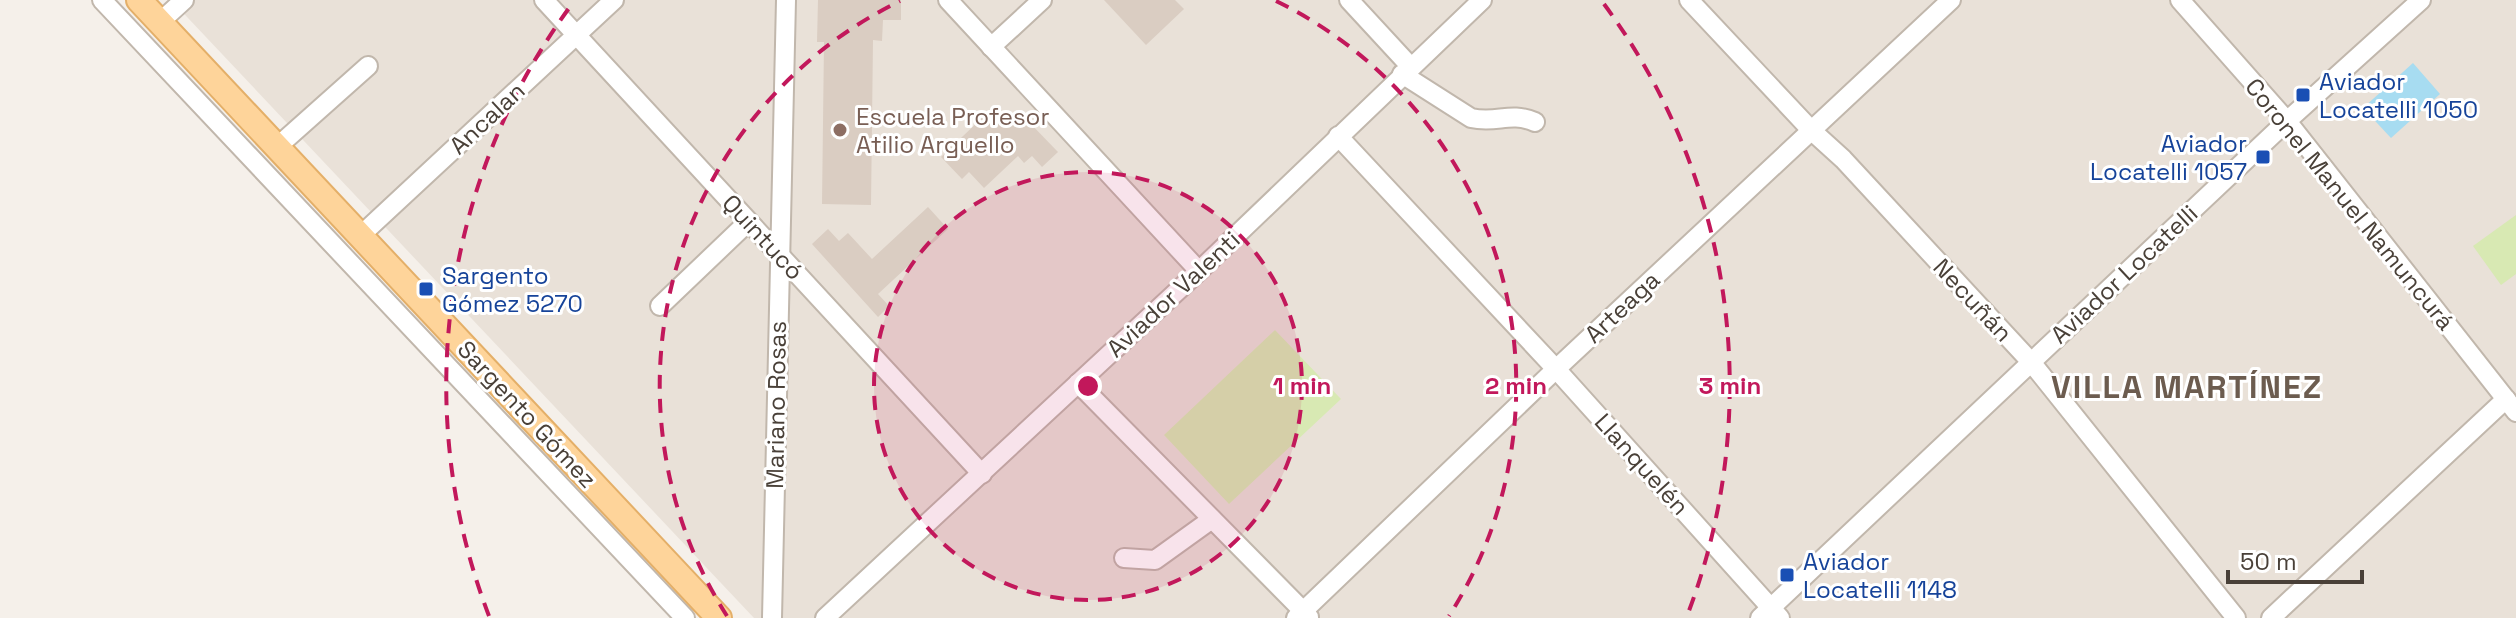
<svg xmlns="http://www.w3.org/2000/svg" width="2516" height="618" font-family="'Space Grotesk',sans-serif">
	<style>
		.residential { fill: #e9e1d8 }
		.green { fill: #d8e9b3 }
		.water { fill: #a7dcf1 }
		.building { fill: #dacdc2 }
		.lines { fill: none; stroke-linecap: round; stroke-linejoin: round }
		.minor-casing { stroke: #c1b7ac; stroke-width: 22 }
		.major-casing { stroke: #e4af68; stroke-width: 28 }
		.minor { stroke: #fff; stroke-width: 18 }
		.major { stroke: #fed49a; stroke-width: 24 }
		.ring { fill: none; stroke: #c2185b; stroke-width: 4; stroke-dasharray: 14 10 }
		.transit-dot { fill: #1a4fb4; stroke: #fff; stroke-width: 3 }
		.education-dot { fill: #8d6e63; stroke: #fff; stroke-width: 3 }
		.labels { text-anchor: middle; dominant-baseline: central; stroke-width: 6; stroke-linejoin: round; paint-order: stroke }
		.transit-label { font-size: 24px; fill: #164399; stroke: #fff; text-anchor: start }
		.education-label { font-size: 24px; fill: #785e54; stroke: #fff; text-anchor: start }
		.street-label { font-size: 24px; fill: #494038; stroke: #fff }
		.district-label { font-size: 32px; font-weight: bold; letter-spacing: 2px; fill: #6c5c4f; stroke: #fff }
		.centre { fill: #c2185b; stroke: #fff; stroke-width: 4 }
		.ring-label { font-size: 24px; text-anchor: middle; font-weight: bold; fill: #c2185b; stroke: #fff; stroke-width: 6; stroke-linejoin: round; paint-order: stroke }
	</style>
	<rect width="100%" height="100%" fill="#f5f0ea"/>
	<!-- residential -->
	<path class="residential" d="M 171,0 L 2516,0 L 2516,618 L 754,618 Z"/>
	<!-- green -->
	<g class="green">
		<path d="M 2516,215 L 2516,274 L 2501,285 L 2473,246 Z"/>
		<path d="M 1275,330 L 1341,399 L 1229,504 L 1164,435 Z"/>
	</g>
	<!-- water -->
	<path class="water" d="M 2413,63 L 2440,94 L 2391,138 L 2363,108 Z"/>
	<!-- building -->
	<g class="building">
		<path d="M 818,0 L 901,0 L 901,20 L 883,20 L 882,41 L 873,40 L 871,205 L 822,204 L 824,42 L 817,42 Z"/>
		<path d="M 1104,0 L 1175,0 L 1184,9 L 1146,45 Z"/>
		<path d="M 1006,112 L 1020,127 L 1027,120 L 1058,152 L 1042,167 L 1032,156 L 1024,163 L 1018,156 L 984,188 L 969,172 L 962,179 L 941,157 L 984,116 L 992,125 Z"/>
		<path d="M 928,207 L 948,229 L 878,294 L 889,306 L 878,317 L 812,244 L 828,229 L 839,241 L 848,233 L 872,259 Z"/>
	</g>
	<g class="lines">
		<defs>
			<g id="minor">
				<path d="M 102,0 L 685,618"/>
				<path d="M 544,0 L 982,474"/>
				<path d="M 948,0 L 1199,271"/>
				<path d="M 1349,0 L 1410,66"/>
				<path d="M 1689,0 L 1811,130 L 1843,159 L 2031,362 L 2236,618"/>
				<path d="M 2180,0 L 2287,121 L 2516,412"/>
				<path d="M 160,22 L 184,0"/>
				<path d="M 991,47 L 1042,0"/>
				<path d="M 1402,74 L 1471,118 C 1498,124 1509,111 1535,122"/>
				<path d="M 1338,136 L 1556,369 L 1780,618"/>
				<path d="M 277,147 L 368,66"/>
				<path d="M 360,236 L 614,0"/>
				<path d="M 660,306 L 748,222"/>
				<path d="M 1078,383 L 1309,617"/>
				<path d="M 1124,558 L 1155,560 L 1212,519"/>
				<path d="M 772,618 L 786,0"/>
				<path d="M 825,618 L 1199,271 L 1482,0"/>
				<path d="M 1296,618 L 1556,369 L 1951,0"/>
				<path d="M 1760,618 L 2287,121 L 2421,0"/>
				<path d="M 2271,618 L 2506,399"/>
			</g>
			<path id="major" d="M 139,0 L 719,618"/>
		</defs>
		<!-- minor casing -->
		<use href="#minor" class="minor-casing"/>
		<!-- major casing -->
		<use href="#major" class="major-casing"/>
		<!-- minor -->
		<use href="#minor" class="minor"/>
		<!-- major -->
		<use href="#major" class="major"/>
	</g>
	<!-- distance rings -->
	<circle cx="1088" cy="386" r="214" fill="#c2185b" fill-opacity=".12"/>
	<g class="ring">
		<circle cx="1088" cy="386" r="214"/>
		<path d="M727 616A428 428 0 0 1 900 1M1276 1A428 428 0 0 1 1449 616"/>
		<path d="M489 616A642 642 0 0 1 572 4M1604 4A642 642 0 0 1 1687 616"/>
	</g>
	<!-- markers -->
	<g class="transit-dot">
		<rect x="2295" y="87" width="16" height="16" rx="4"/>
		<rect x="2255" y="149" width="16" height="16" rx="4"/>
		<rect x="418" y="281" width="16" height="16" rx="4"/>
		<rect x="1779" y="567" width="16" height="16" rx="4"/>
	</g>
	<circle class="education-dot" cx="840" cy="130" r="8"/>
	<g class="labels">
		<!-- transit labels -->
		<g class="transit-label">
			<text x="2319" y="81">Aviador<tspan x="2319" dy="28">Locatelli 1050</tspan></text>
			<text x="2247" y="143" text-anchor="end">Aviador<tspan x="2247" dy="28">Locatelli 1057</tspan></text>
			<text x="442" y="275">Sargento<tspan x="442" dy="28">Gómez 5270</tspan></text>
			<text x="1803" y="561">Aviador<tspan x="1803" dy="28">Locatelli 1148</tspan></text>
		</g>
		<!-- education labels -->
		<g class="education-label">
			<text x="856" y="116">Escuela Profesor<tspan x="856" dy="28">Atilio Arguello</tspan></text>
		</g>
		<!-- street labels -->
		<g class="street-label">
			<text transform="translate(487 118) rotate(-43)">Ancalan</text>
			<text transform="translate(2350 204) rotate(51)">Coronel Manuel Namuncurá</text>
			<text transform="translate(763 237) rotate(47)">Quintucó</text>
			<text transform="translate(2124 274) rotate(-43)">Aviador Locatelli</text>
			<text transform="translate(1173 294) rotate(-43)">Aviador Valenti</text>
			<text transform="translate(1973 300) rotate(47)">Necuñán</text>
			<text transform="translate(1622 307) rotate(-43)">Arteaga</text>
			<text transform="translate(776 405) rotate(-89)">Mariano Rosas</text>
			<text transform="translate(527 414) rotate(47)">Sargento Gómez</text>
			<text transform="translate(1642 464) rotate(48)">Llanquelén</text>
		</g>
		<!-- district labels -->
		<g class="district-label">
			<text x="2187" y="387">VILLA MARTÍNEZ</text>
		</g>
	</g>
	<circle cx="1088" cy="386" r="12" class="centre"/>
	<g class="ring-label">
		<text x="1302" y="394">1 min</text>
		<text x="1516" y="394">2 min</text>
		<text x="1730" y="394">3 min</text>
	</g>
	<!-- scale -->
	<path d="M2228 570v12h134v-12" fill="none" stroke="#494038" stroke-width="4"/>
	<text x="2240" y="570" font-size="24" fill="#494038" stroke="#ffffff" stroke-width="6" paint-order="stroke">50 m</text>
</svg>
